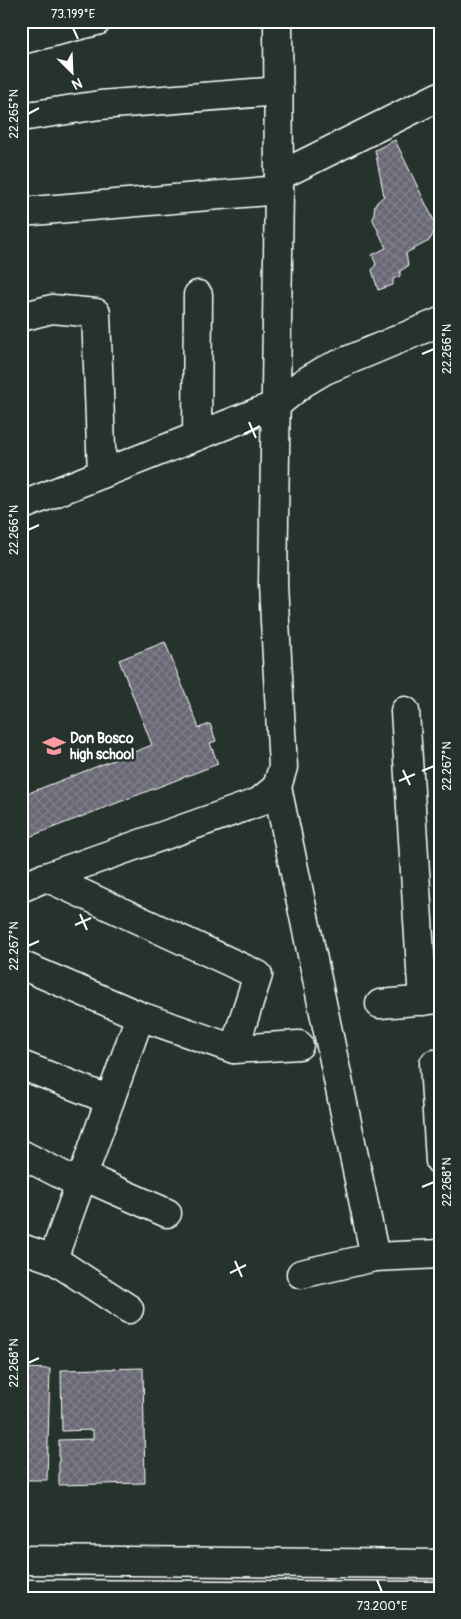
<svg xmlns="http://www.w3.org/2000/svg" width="461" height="1619" font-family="Pangolin,sans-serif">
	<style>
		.building { fill: url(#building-cross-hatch); stroke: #fff }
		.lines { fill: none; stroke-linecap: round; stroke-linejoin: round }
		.minor-casing { stroke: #fff; stroke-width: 31 }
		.minor { stroke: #26332d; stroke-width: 28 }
		.ticks { fill: none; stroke: #fff; stroke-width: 2 }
		.labels { text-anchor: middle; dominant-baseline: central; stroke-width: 5; stroke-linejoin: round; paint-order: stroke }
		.poi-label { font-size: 14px; font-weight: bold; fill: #fff; stroke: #26332d; text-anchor: start }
		.neatline { fill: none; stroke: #fff; stroke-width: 2 }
		.ticks-label { font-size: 12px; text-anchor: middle; fill: #fff }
	</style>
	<defs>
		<pattern id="building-cross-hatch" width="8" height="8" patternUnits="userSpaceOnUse" patternTransform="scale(1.25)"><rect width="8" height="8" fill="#696875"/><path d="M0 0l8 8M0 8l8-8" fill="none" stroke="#807f8a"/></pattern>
	</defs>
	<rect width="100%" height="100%" fill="#26332d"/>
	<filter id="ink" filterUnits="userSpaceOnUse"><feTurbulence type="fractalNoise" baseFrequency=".02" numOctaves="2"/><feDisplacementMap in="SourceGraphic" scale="10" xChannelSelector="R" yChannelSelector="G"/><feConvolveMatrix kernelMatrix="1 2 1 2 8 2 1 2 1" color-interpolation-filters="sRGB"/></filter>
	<g filter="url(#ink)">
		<!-- building -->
		<g class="building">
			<path d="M 395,140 L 437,227 L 429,241 L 406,253 L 408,266 L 400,271 L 400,276 L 393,279 L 393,285 L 378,290 L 372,270 L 376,264 L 372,255 L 386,248 L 373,220 L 375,204 L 384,196 L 375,150 Z"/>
			<path d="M 165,642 L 199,728 L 210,724 L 216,741 L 210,743 L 218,764 L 21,840 L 21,796 L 152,745 L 119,660 Z"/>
			<path d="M 21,1368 L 50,1369 L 47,1480 L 21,1480 Z"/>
			<path d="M 143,1368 L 145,1483 L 59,1485 L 59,1440 L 93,1439 L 93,1430 L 62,1431 L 61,1370 Z"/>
		</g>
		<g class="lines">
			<defs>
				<g id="minor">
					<path d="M 278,21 L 279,190 L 273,585 L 283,767 L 277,787 L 375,1257"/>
					<path d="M 21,40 L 97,21"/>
					<path d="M 21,117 L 100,105 L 279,91"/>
					<path d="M 279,176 L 440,96"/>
					<path d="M 21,212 L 279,190"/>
					<path d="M 21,317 L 52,309 L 96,313 L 102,474"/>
					<path d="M 197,436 L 198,295"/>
					<path d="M 21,506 L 276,405 L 303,383 L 325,370 L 440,322"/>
					<path d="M 405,711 L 423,1001"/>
					<path d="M 46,877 L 258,975 L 234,1049"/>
					<path d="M 21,888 L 46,877 L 259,802 L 277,787"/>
					<path d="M 21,965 L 140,1016 L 53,1259 L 129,1309"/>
					<path d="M 380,1004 L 440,999"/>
					<path d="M 140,1016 L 234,1049 L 299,1045"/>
					<path d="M 434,1064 L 440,1161"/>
					<path d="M 21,1065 L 110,1100"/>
					<path d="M 21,1154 L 80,1184"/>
					<path d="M 83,1176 L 167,1213"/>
					<path d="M 21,1248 L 53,1259"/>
					<path d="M 301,1274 L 375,1257 L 440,1254"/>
					<path d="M 21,1560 L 440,1564"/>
					<path d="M 21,1594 L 440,1596"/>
				</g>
			</defs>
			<!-- minor casing -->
			<use href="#minor" class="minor-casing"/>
			<!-- minor -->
			<use href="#minor" class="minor"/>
		</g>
	</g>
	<!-- ticks -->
	<path class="ticks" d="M 73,28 L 78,39M 28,114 L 39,108M 422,354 L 434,349M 249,422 L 256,438M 244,434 L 260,426M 28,530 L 39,525M 403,770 L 410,785M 422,771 L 434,766M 399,781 L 415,774M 80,914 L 87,930M 75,925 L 91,918M 28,946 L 39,941M 422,1187 L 434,1182M 235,1261 L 242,1277M 230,1273 L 246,1265M 28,1363 L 39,1358M 377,1580 L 382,1592"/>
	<!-- icons -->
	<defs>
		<symbol id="school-bare" viewBox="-9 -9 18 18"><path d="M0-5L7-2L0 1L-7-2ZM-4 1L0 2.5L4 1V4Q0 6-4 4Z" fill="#ff9aa2" stroke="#26332d" stroke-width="2.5" paint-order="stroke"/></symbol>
	</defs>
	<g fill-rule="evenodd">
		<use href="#school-bare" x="38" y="730" width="32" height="32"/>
	</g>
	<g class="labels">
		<!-- poi labels -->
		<g class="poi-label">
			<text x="70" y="738">Don Bosco<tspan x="70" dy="16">high school</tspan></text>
		</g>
	</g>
	<!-- margin -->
	<rect width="461" height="1619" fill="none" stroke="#26332d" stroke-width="55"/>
	<!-- north arrow -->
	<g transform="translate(72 72) rotate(156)" stroke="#26332d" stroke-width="4" paint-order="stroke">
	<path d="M0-4L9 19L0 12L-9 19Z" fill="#ffffff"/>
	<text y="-8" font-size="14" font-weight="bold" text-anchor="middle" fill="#ffffff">N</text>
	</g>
	<rect x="28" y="28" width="406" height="1564" class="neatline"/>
	<g class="ticks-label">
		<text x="73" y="18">73.199°E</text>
		<text transform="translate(14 114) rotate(-90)" y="4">22.265°N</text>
		<text transform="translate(447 349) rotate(-90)" y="4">22.266°N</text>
		<text transform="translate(14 530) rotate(-90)" y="4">22.266°N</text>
		<text transform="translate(447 766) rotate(-90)" y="4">22.267°N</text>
		<text transform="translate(14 946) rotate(-90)" y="4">22.267°N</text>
		<text transform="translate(447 1182) rotate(-90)" y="4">22.268°N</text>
		<text transform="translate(14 1363) rotate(-90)" y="4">22.268°N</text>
		<text x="382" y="1610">73.200°E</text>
	</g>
</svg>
